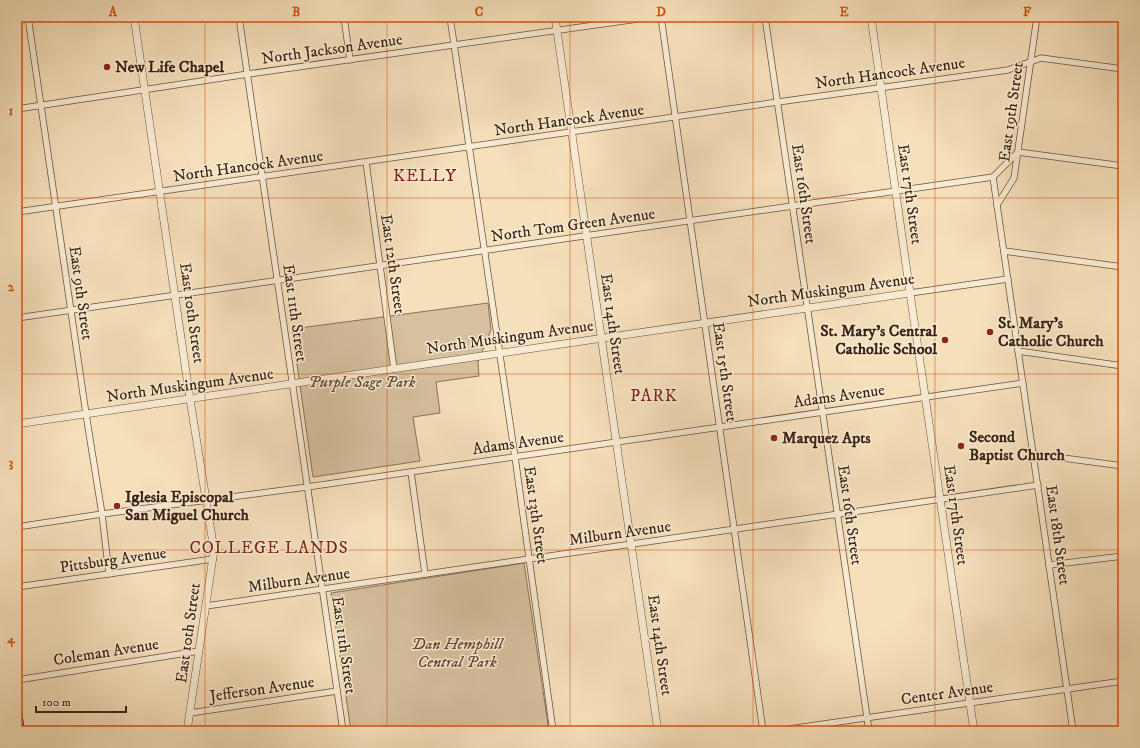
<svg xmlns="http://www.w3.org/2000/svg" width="1140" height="748" font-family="'IM FELL DW Pica',serif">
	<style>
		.green { fill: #d6c09f; stroke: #88725a }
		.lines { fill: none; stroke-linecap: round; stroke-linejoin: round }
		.minor-casing { stroke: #6a523e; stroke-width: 7 }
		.tertiary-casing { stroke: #6a523e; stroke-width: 8 }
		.secondary-casing { stroke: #3b2314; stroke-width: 10 }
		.minor { stroke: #f9ebd3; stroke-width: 5.5 }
		.tertiary { stroke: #f9ebd3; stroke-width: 7 }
		.secondary { stroke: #f9ebd3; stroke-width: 8 }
		.grid { fill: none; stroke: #d7540d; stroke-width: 1; stroke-opacity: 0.55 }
		.poi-dot { fill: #8f2418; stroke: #f9ebd3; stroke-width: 1.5 }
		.labels { text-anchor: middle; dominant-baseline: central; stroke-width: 3; stroke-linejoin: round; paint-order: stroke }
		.street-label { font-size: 16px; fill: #3b2314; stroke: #f9ebd3 }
		.poi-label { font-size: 16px; font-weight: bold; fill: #3b2314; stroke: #f9ebd3; text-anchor: start }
		.park-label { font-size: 16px; font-style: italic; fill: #624a37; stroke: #f9ebd3 }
		.neighbourhood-label { font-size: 17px; letter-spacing: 1px; fill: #7a1f14; stroke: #f9ebd3 }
		.neatline { fill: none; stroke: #d7540d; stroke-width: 1.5 }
		.grid-label { font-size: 13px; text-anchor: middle; font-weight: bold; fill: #d7540d }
	</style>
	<rect width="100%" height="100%" fill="#f6e0bc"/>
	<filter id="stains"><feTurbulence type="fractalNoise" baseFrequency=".005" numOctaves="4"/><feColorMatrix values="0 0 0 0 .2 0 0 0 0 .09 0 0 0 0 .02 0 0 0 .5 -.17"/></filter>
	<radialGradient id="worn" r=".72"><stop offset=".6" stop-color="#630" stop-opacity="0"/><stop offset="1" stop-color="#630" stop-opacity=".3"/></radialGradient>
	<!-- green -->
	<g class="green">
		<path d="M 488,303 L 491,330 L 478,362 L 479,376 L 436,382 L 440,413 L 413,417 L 420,461 L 313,477 L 292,329 Z"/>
		<path d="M 524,563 L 549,731 L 351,731 L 331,593 Z"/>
	</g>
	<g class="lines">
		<defs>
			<g id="minor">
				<path d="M 28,17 L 86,414 L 102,514 L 109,574"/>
				<path d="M 239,17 L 343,731"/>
				<path d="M 344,17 L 350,60"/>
				<path d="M 450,17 L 515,457 L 553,731"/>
				<path d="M 661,17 L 763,731"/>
				<path d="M 765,17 L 869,731"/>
				<path d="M 17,109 L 248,74 L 652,17"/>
				<path d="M 1018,152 L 1123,166"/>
				<path d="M 366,162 L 394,369"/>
				<path d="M 993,177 L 1073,731"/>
				<path d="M 997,205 L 1014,178 L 1037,17"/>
				<path d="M 17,212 L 778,102 L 1008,70 L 1041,58 L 1123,69"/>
				<path d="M 1004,251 L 1123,267"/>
				<path d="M 910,293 L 1008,279"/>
				<path d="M 17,318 L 993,177 L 1018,152"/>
				<path d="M 1018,351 L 1123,366"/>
				<path d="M 1033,454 L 1123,466"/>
				<path d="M 411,472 L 425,574"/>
				<path d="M 17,527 L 102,514 L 307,487 L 1023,383"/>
				<path d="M 1049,565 L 1123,556"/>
				<path d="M 17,587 L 213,559"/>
				<path d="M 206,606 L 1038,485"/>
				<path d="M 17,680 L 199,651"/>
				<path d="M 190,713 L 337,691"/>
				<path d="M 775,731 L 1123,681"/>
			</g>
			<g id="tertiary">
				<path d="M 134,17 L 190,399 L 214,550 L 187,731"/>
				<path d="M 555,17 L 658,731"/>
				<path d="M 871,17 L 910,293 L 974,731"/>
				<path d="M 17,424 L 910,293"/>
			</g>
			<path id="secondary" d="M 17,712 L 20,731"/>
		</defs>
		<!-- minor casing -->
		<use href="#minor" class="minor-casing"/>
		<!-- tertiary casing -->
		<use href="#tertiary" class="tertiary-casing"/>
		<!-- secondary casing -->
		<use href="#secondary" class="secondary-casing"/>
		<!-- minor -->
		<use href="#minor" class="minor"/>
		<!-- tertiary -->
		<use href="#tertiary" class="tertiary"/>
		<!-- secondary -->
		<use href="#secondary" class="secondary"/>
	</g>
	<!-- grid -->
	<path class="grid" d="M 205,17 L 205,731M 387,17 L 387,731M 570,17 L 570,731M 753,17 L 753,731M 935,17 L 935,731M 17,198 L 1123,198M 17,374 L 1123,374M 17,550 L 1123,550"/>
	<!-- markers -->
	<g class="poi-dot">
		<circle cx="107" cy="67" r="4"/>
		<circle cx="990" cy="332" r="4"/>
		<circle cx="945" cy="340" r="4"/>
		<circle cx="774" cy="438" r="4"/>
		<circle cx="961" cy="446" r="4"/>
		<circle cx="117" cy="506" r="4"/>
	</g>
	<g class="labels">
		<!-- street labels -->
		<g class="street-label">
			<text transform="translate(332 49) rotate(-8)">North Jackson Avenue</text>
			<text transform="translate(890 73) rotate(-8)">North Hancock Avenue</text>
			<text transform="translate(1011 112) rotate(-82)">East 19th Street</text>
			<text transform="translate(569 120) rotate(-8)">North Hancock Avenue</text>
			<text transform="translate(248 166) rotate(-8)">North Hancock Avenue</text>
			<text transform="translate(804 194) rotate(82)">East 16th Street</text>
			<text transform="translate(910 194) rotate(82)">East 17th Street</text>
			<text transform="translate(573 225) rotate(-8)">North Tom Green Avenue</text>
			<text transform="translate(393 264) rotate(82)">East 12th Street</text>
			<text transform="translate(831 290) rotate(-8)">North Muskingum Avenue</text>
			<text transform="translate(81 293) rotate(82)">East 9th Street</text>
			<text transform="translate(192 313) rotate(82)">East 10th Street</text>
			<text transform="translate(295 313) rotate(82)">East 11th Street</text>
			<text transform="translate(613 324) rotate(82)">East 14th Street</text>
			<text transform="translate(510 337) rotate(-8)">North Muskingum Avenue</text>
			<text transform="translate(725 372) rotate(82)">East 15th Street</text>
			<text transform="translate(190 385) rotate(-8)">North Muskingum Avenue</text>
			<text transform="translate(839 396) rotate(-8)">Adams Avenue</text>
			<text transform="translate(518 443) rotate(-8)">Adams Avenue</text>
			<text transform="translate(536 515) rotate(82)">East 13th Street</text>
			<text transform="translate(850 515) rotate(82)">East 16th Street</text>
			<text transform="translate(956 515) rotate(82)">East 17th Street</text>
			<text transform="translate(620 533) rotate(-8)">Milburn Avenue</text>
			<text transform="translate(1058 535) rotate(82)">East 18th Street</text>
			<text transform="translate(113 560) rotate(-8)">Pittsburg Avenue</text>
			<text transform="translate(299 580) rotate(-8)">Milburn Avenue</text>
			<text transform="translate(188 633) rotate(-82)">East 10th Street</text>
			<text transform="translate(344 645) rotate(82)">East 11th Street</text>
			<text transform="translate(660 645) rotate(82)">East 14th Street</text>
			<text transform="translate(106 652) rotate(-9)">Coleman Avenue</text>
			<text transform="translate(262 689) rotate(-8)">Jefferson Avenue</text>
			<text transform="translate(947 693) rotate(-8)">Center Avenue</text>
		</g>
		<!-- poi labels -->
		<g class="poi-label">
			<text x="115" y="67">New Life Chapel</text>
			<text x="998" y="323">St. Mary's<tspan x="998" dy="18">Catholic Church</tspan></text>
			<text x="937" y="331" text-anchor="end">St. Mary's Central<tspan x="937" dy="18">Catholic School</tspan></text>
			<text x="969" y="437">Second<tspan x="969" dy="18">Baptist Church</tspan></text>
			<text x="782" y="438">Marquez Apts</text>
			<text x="125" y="497">Iglesia Episcopal<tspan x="125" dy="18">San Miguel Church</tspan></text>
		</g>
		<!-- park labels -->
		<g class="park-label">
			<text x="362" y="382">Purple Sage Park</text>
			<text x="457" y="644">Dan Hemphill<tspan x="457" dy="18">Central Park</tspan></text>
		</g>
		<!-- neighbourhood labels -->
		<g class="neighbourhood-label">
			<text x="425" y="176">KELLY</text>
			<text x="654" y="396">PARK</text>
			<text x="269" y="548">COLLEGE LANDS</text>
		</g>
	</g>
	<!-- margin -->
	<rect width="1140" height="748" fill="none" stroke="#f6e0bc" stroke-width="44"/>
	<!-- scale -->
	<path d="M36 706v6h90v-6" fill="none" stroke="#3b2314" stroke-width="2"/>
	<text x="42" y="706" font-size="12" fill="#3b2314" stroke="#f9ebd3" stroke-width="3" paint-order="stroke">100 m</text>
	<rect x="22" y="22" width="1096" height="704" class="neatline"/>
	<g class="grid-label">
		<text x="113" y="16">A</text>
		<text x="296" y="16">B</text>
		<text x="479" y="16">C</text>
		<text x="661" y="16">D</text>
		<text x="844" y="16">E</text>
		<text x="1027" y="16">F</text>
		<text x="11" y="115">1</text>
		<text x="11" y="291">2</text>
		<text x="11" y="467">3</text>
		<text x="11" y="643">4</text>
	</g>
	<rect width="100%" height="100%" filter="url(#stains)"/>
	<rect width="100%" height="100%" fill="url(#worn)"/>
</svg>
